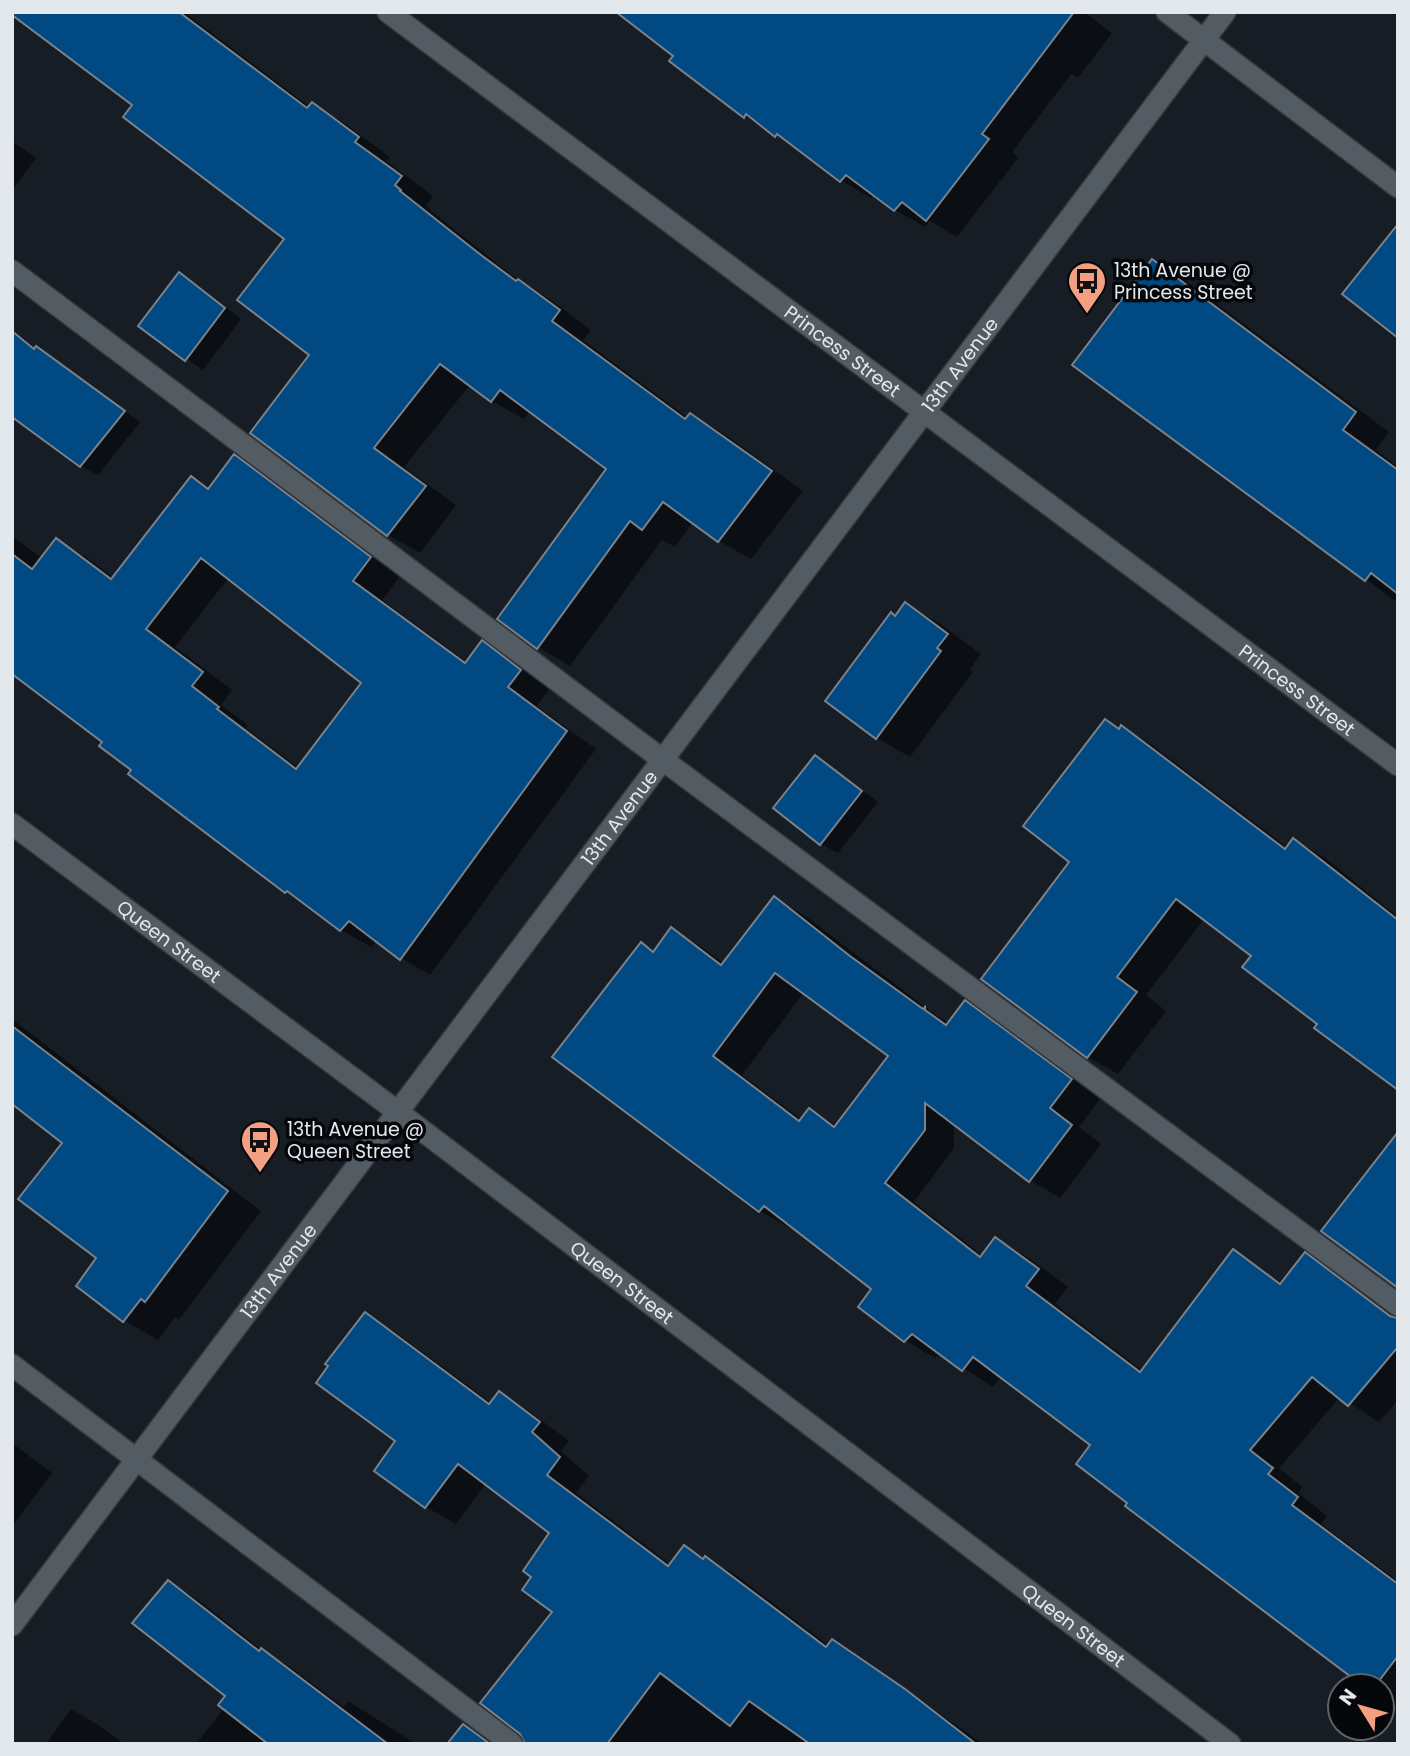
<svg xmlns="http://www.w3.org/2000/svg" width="1410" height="1756" font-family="Poppins,sans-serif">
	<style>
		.shadow { fill: #0007; fill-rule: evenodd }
		.building { fill: #014982; stroke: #7a828b; stroke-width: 2; fill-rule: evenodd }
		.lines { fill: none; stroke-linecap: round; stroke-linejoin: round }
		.service-casing { stroke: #34383e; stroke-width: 24 }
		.minor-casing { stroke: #34383e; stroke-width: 24 }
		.tertiary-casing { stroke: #34383e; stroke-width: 24 }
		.service { stroke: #535b63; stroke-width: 21 }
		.minor { stroke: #535b63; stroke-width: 21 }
		.tertiary { stroke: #535b63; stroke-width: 21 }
		.labels { text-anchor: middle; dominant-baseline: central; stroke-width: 7; stroke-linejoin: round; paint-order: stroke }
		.poi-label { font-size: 19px; fill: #e3e8ed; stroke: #05070a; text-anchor: start }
		.street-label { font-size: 19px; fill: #e3e8ed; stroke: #05070a }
	</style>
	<rect width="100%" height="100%" fill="#161d24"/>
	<!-- shadow -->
	<g class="shadow">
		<path d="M 12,12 L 184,12 L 310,107 L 312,104 L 344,123 L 390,157 L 386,161 L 433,196 L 426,205 L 431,211 L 513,276 L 550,299 L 591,330 L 583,340 L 688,418 L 691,415 L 723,433 L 803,491 L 751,559 L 719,541 L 693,522 L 675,547 L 662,540 L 570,666 L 538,647 L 608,468 L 530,411 L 524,419 L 492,401 L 470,385 L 404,467 L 456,505 L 420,553 L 388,535 L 253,433 L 312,355 L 286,238 L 134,104 Z"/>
		<path d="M 619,12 L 1084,12 L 1112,33 L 1078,78 L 1071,74 L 1012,152 L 1018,158 L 957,237 L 930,221 L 925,227 L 895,210 L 874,194 L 871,198 L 841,180 L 798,148 L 745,116 L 676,55 Z"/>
		<path d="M 12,141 L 36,158 L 12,190 Z"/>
		<path d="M 1152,261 L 1186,281 L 1389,432 L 1376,450 L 1398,467 L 1398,603 L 1075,364 Z"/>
		<path d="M 179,275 L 196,284 L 241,319 L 203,370 L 140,326 Z"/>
		<path d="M 12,329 L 36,349 L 53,358 L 140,422 L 98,475 L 81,466 L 12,415 Z"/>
		<path d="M 235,457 L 265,474 L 400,576 L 382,600 L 468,663 L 482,643 L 512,660 L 550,688 L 537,706 L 596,749 L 430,975 L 401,958 L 377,940 L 371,947 L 341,930 L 308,904 L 286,892 L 133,769 L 105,741 L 12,671 L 12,536 L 42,558 L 56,540 L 86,557 L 114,578 L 191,478 L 210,489 ZM 229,577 L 364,682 L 299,768 L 246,728 L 248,725 L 221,705 L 232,690 L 175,647 Z"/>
		<path d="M 905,604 L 939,623 L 981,654 L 970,669 L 973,672 L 910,757 L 877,738 L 896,617 Z"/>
		<path d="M 1105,721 L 1120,730 L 1122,727 L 1152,745 L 1288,848 L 1294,840 L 1324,857 L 1398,917 L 1398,1087 L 1319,1024 L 1254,956 L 1204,919 L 1146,995 L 1166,1011 L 1118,1074 L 1088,1057 L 983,979 L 1071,862 Z"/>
		<path d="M 815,757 L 832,767 L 878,802 L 838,853 L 821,844 L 776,808 Z"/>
		<path d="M 774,898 L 804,915 L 937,1016 L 949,1023 L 965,1002 L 995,1020 L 1101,1098 L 1079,1127 L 1101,1144 L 1060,1198 L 1030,1180 L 954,1123 L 954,1148 L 914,1202 L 983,1256 L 996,1239 L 1026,1256 L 1068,1287 L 1055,1304 L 1143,1371 L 1233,1252 L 1283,1283 L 1305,1255 L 1335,1272 L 1398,1318 L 1398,1400 L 1379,1422 L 1340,1397 L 1279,1468 L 1302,1487 L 1298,1493 L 1327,1516 L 1321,1524 L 1398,1581 L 1398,1707 L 1382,1697 L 1382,1686 L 1366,1686 L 1130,1503 L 1093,1445 L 1002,1376 L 993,1387 L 940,1353 L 935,1358 L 905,1340 L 874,1289 L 792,1226 L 790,1228 L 760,1211 L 555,1056 L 641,945 L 655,953 L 672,929 L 702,947 L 724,964 ZM 804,992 L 891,1055 L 837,1126 L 809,1110 L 802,1120 L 742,1075 Z"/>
		<path d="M 12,1019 L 261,1211 L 179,1320 L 175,1317 L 158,1340 L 124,1320 L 99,1258 L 65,1142 L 12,1102 Z"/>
		<path d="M 365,1314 L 395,1332 L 492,1403 L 499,1394 L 529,1411 L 569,1441 L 561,1451 L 589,1476 L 576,1493 L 671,1565 L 684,1547 L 706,1558 L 736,1575 L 829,1646 L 832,1642 L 862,1659 L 983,1744 L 543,1744 L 554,1612 L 533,1577 L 551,1533 L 486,1483 L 456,1524 L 426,1507 L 376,1471 L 397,1441 Z"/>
		<path d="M 12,1443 L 52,1473 L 12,1526 Z"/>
		<path d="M 168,1582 L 197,1599 L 266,1653 L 290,1667 L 344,1707 L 348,1701 L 416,1744 L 196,1744 L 224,1708 L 227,1695 Z"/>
		<path d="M 71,1709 L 100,1726 L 124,1744 L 46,1744 Z"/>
		<path d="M 464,1726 L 494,1744 L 450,1744 Z"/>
	</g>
	<!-- building -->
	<g class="building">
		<path d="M 12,12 L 179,12 L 307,108 L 312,102 L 359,137 L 355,142 L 402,176 L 395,185 L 401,190 L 400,191 L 481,255 L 516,281 L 518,279 L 560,310 L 552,321 L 685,419 L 690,413 L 772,471 L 718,542 L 663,502 L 642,530 L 630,521 L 537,649 L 497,619 L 606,469 L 500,390 L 491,402 L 440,364 L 374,448 L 426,486 L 387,536 L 250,433 L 309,355 L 237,300 L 284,239 L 123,117 L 132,105 L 12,15 Z"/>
		<path d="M 616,12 L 1074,12 L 982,134 L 989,139 L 926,221 L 902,202 L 894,211 L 846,175 L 840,182 L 777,134 L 775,137 L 746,114 L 744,118 L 669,61 L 673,56 Z"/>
		<path d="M 1398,224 L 1398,338 L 1342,294 Z"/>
		<path d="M 1152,259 L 1356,412 L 1343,430 L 1398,470 L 1398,594 L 1371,573 L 1365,581 L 1072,365 Z"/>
		<path d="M 179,272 L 225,308 L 185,361 L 138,326 Z"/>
		<path d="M 12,331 L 34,349 L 36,346 L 125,411 L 80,467 L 12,417 Z"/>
		<path d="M 234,454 L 371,557 L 353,581 L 465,663 L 482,640 L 521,670 L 508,687 L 567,731 L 400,960 L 349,921 L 340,931 L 287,891 L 285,893 L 128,774 L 131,770 L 99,746 L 102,742 L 12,674 L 12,554 L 32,569 L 56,538 L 111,579 L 191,476 L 208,489 ZM 201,558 L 361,683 L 296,769 L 217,709 L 219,707 L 192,686 L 203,672 L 146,629 Z"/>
		<path d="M 905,602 L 948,634 L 937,648 L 941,651 L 876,739 L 825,701 L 891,612 L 895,616 Z"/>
		<path d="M 1105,719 L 1119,729 L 1121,725 L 1285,849 L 1293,838 L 1398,920 L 1398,1090 L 1314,1028 L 1317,1024 L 1242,967 L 1251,956 L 1176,899 L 1117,977 L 1137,992 L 1087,1058 L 981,979 L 1069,862 L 1023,826 Z"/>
		<path d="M 815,755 L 862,791 L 820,845 L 773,808 Z"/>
		<path d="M 774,896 L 850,956 L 923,1009 L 925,1007 L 925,1010 L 946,1025 L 965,1000 L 1072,1079 L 1050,1108 L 1072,1125 L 1029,1182 L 925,1103 L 925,1130 L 885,1183 L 980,1257 L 995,1237 L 1039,1269 L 1026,1286 L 1140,1372 L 1233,1249 L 1280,1284 L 1305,1252 L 1390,1316 L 1398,1318 L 1398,1347 L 1348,1406 L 1312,1377 L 1250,1450 L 1273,1468 L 1268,1474 L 1298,1497 L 1292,1505 L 1398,1584 L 1398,1656 L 1375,1686 L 1363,1686 L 1125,1506 L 1127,1503 L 1076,1464 L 1090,1445 L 973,1357 L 962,1371 L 912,1334 L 904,1342 L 858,1307 L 871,1289 L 764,1206 L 759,1212 L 552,1057 L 641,942 L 653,952 L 671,927 L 721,965 ZM 775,973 L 888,1056 L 834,1127 L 809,1108 L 799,1121 L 713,1056 Z"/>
		<path d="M 12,1026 L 228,1191 L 145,1302 L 141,1299 L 123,1322 L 76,1286 L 96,1258 L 18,1199 L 62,1143 L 12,1104 Z"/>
		<path d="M 1398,1132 L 1398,1288 L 1321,1231 Z"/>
		<path d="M 365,1312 L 489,1404 L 499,1391 L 540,1422 L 532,1432 L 560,1457 L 547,1475 L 668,1566 L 684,1545 L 703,1559 L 705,1556 L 826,1647 L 832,1639 L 905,1689 L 976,1744 L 810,1744 L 749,1701 L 730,1726 L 660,1673 L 607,1744 L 525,1744 L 520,1734 L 480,1703 L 552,1612 L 522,1590 L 531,1577 L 523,1571 L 549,1533 L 458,1464 L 425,1508 L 374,1471 L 395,1441 L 316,1383 L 328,1366 L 325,1364 Z"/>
		<path d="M 168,1580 L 259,1651 L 261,1648 L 388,1744 L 268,1744 L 218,1705 L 225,1696 L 132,1623 Z"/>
		<path d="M 463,1724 L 490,1744 L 447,1744 Z"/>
	</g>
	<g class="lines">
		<defs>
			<g id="service">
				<path d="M 1167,12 L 1398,187"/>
				<path d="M 12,271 L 663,760 L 1398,1305"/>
				<path d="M 12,1365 L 512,1744"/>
			</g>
			<g id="minor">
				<path id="s1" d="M 388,12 L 1398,765"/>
				<path id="s2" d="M 12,824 L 398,1112 L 1230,1744"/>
			</g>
			<g id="tertiary">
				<path id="s3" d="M 12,1625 L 1225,12"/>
			</g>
		</defs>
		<!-- service casing -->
		<use href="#service" class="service-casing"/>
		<!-- minor casing -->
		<use href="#minor" class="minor-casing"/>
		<!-- tertiary casing -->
		<use href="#tertiary" class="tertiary-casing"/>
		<!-- service -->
		<use href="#service" class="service"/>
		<!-- minor -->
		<use href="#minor" class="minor"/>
		<!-- tertiary -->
		<use href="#tertiary" class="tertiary"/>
	</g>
	<!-- icons -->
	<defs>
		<symbol id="bus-pin" viewBox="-11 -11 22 30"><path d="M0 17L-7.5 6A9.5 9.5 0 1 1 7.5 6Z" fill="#f2a081" stroke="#05070a"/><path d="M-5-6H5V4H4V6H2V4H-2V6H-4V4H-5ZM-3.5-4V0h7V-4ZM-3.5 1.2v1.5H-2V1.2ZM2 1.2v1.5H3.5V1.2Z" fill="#111"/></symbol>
	</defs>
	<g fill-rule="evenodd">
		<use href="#bus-pin" x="1065" y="259" width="44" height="60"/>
		<use href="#bus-pin" x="238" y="1118" width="44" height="60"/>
	</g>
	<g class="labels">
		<!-- poi labels -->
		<g class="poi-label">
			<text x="1114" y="270">13th Avenue @<tspan x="1114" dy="22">Princess Street</tspan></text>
			<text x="287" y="1129">13th Avenue @<tspan x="287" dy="22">Queen Street</tspan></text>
		</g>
		<!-- street labels -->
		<g class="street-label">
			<text stroke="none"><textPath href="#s1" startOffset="567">Princess Street</textPath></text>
			<text stroke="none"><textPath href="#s3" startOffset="1577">13th Avenue</textPath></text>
			<text stroke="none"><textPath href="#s1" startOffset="1134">Princess Street</textPath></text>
			<text stroke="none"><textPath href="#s3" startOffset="1010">13th Avenue</textPath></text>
			<text stroke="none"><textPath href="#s2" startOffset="196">Queen Street</textPath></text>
			<text stroke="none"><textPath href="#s3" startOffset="443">13th Avenue</textPath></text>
			<text stroke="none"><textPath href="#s2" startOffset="763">Queen Street</textPath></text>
			<text stroke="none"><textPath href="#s2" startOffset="1330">Queen Street</textPath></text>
		</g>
	</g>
	<!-- border -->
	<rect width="1410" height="1756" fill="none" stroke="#e3e8ed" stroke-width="28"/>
	<!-- north arrow -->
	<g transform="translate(1361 1707) rotate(307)"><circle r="33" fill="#05070a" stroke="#5e6165" stroke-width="2"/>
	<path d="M0-5L12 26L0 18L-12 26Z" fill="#f2a081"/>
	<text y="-10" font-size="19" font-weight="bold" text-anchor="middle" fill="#e3e8ed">N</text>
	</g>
</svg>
